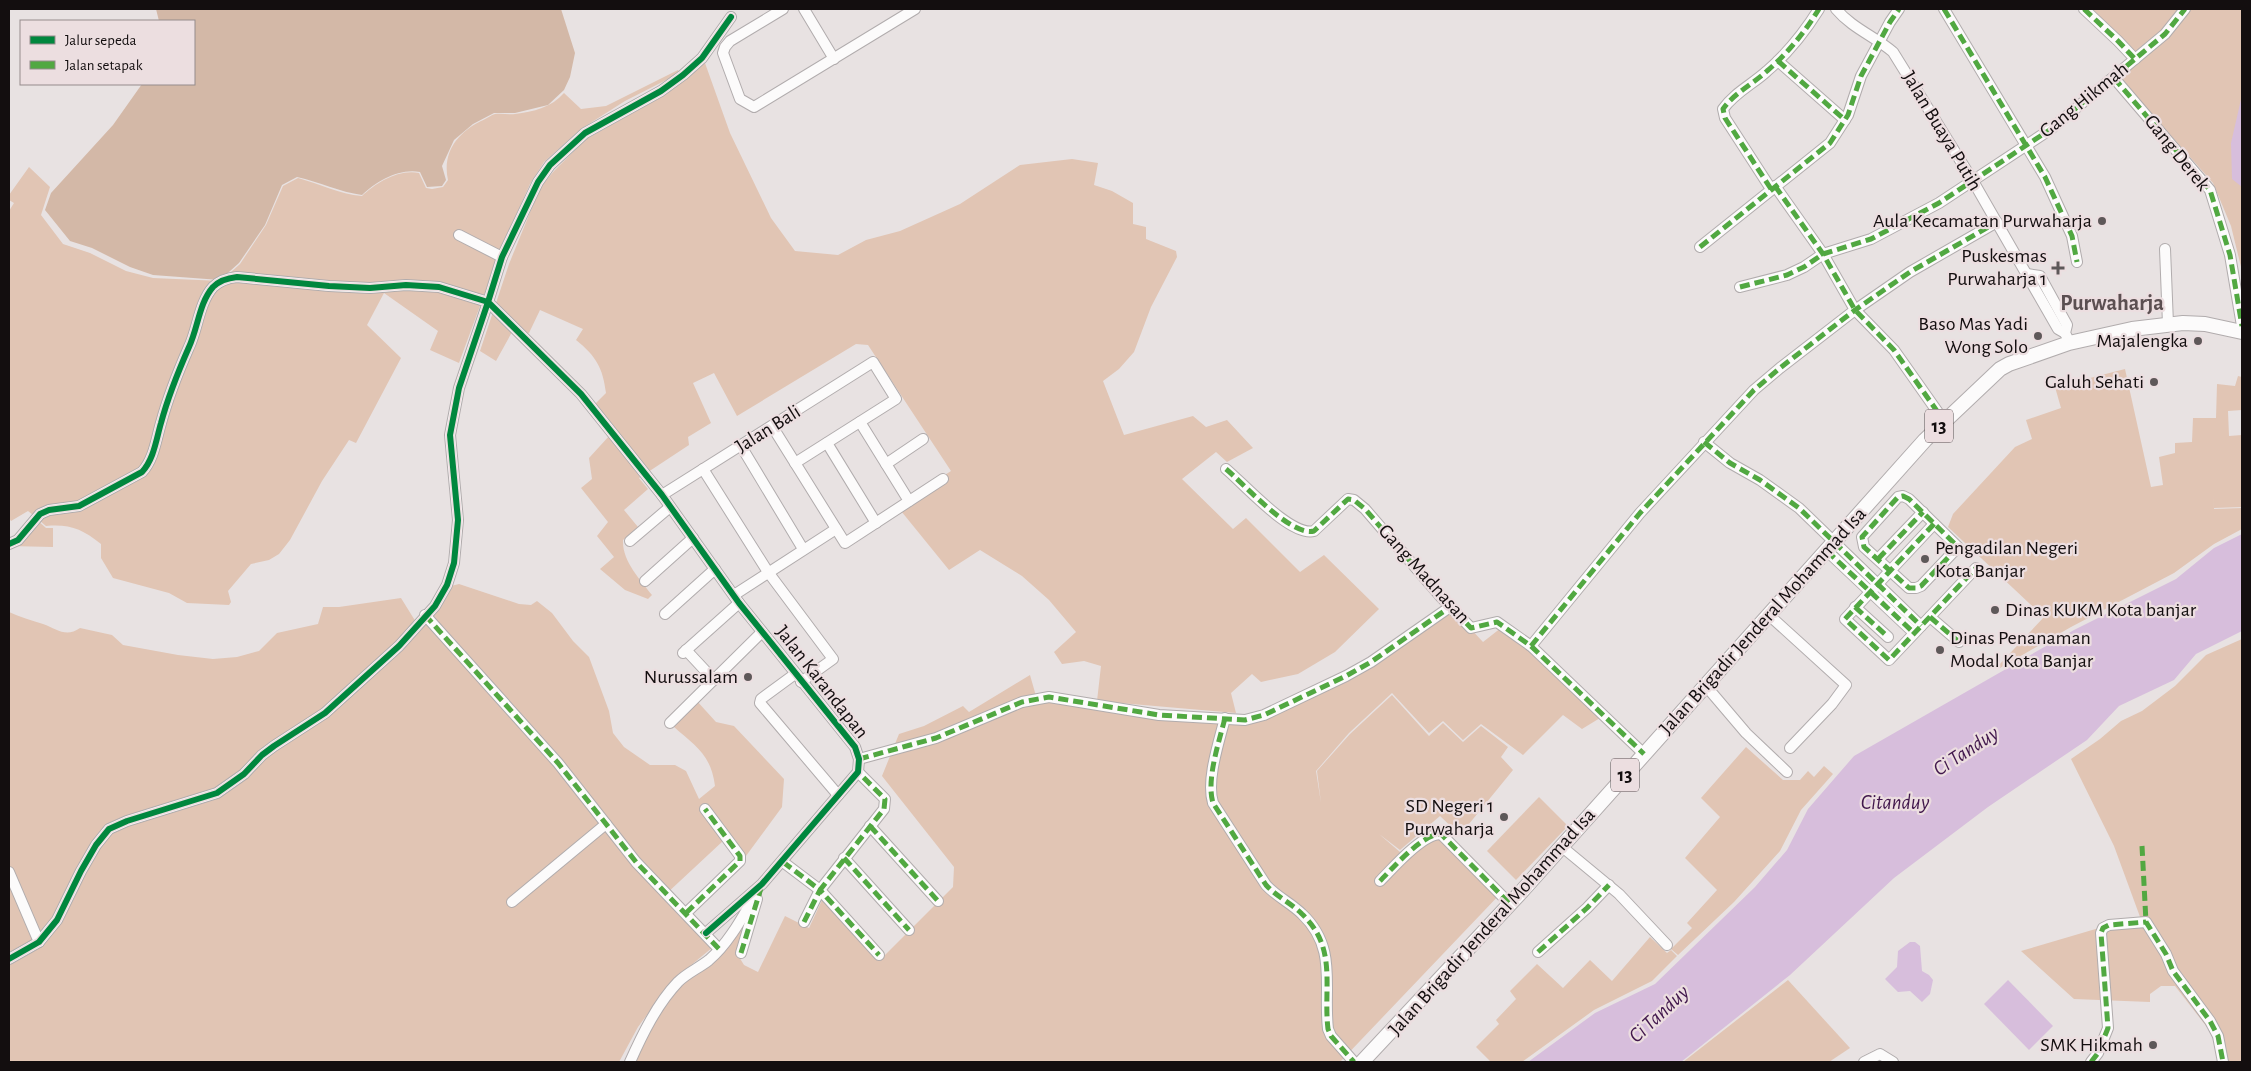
<svg xmlns="http://www.w3.org/2000/svg" width="2251" height="1071" font-family="'Alegreya Sans',sans-serif">
	<style>
		.green { fill: #e1c5b4 }
		.forest { fill: #d3b8a7 }
		.water { fill: #d7bedc }
		.lines { fill: none; stroke-linecap: round; stroke-linejoin: round }
		.minor-casing { stroke: #b1acad; stroke-width: 12 }
		.highway-casing { stroke: #b1acad; stroke-width: 16 }
		.minor { stroke: #fcfbfb; stroke-width: 10 }
		.highway { stroke: #fcfbfb; stroke-width: 14 }
		.quiet { stroke: #51a841; stroke-width: 5; stroke-dasharray: 10 5; stroke-linecap: butt }
		.cycleway-casing { stroke: #ecdee0; stroke-width: 9 }
		.cycleway { stroke: #00873e; stroke-width: 6 }
		.poi-dot { fill: #5e5859; stroke: #ecdee0; stroke-width: 2 }
		.labels { text-anchor: middle; dominant-baseline: central; stroke-width: 4.5; stroke-linejoin: round; paint-order: stroke }
		.shield { fill: #ecdee0; stroke: #544c4e; stroke-width: 1 }
		.shield-label { font-size: 19px; font-weight: bold; fill: #130e0f }
		.street-label { font-size: 20px; fill: #130e0f; stroke: #ecdee0 }
		.poi-label { font-size: 20px; fill: #130e0f; stroke: #ecdee0; text-anchor: end }
		.water-label { font-size: 21px; font-style: italic; fill: #41174c; stroke: #ecdee0 }
		.quarter-label { font-size: 22px; font-weight: bold; fill: #5b4f51; stroke: #ecdee0 }
	</style>
	<rect width="100%" height="100%" fill="#e8e2e2"/>
	<!-- green -->
	<g class="green">
		<path d="M 2090,9 L 2242,9 L 2242,271 L 2231,226 L 2213,183 L 2120,78 L 2140,61 Z"/>
		<path d="M 705,63 L 730,133 L 771,218 L 795,251 L 838,255 L 866,240 L 900,231 L 960,204 L 1020,165 L 1072,159 L 1098,163 L 1094,185 L 1112,191 L 1133,203 L 1133,224 L 1146,227 L 1146,239 L 1176,251 L 1177,257 L 1151,307 L 1134,352 L 1119,369 L 1103,381 L 1124,435 L 1193,416 L 1206,427 L 1227,420 L 1253,448 L 1227,462 L 1216,452 L 1182,479 L 1233,529 L 1246,518 L 1300,572 L 1324,555 L 1379,609 L 1335,652 L 1298,674 L 1261,682 L 1252,674 L 1231,693 L 1236,713 L 1097,701 L 1101,666 L 1084,661 L 1062,664 L 1054,652 L 1076,632 L 1049,600 L 1022,576 L 980,550 L 949,570 L 897,506 L 951,471 L 868,345 L 856,344 L 737,416 L 714,373 L 693,383 L 711,423 L 688,437 L 689,445 L 639,478 L 648,489 L 624,510 L 638,527 L 623,540 C 622,561 640,579 652,595 L 648,599 L 625,590 L 600,569 L 614,557 L 597,536 L 608,522 L 581,488 L 592,479 L 589,458 L 610,435 L 590,409 L 606,393 C 603,368 596,356 576,340 L 583,329 L 540,310 L 529,333 L 512,332 L 496,361 L 480,351 L 509,264 L 540,188 L 554,171 L 586,139 L 665,95 Z"/>
		<path d="M 678,70 L 680,73 L 625,101 L 581,129 L 544,162 L 530,184 L 501,249 L 459,363 L 430,350 L 438,331 L 384,293 L 367,325 L 401,358 L 356,443 L 349,440 L 322,481 L 290,540 L 279,554 L 269,560 L 251,564 L 228,591 L 231,602 L 229,605 L 187,603 L 169,593 L 113,578 L 101,558 L 101,544 C 82,529 70,524 46,526 L 28,511 L 11,521 L 9,518 L 9,211 L 14,203 L 9,200 L 9,195 L 29,167 L 50,187 L 41,215 L 63,244 L 90,253 L 126,271 L 153,278 L 221,281 L 240,264 L 266,225 L 283,186 L 298,178 C 320,184 339,194 362,196 C 376,183 398,169 419,173 L 426,188 L 432,189 L 443,187 L 448,180 C 442,153 457,133 481,121 C 486,119 491,115 495,114 C 502,113 509,115 515,114 C 533,112 552,107 564,93 L 581,109 L 606,106 Z"/>
		<path d="M 2125,369 L 2151,487 L 2163,485 L 2159,457 L 2175,453 L 2175,443 L 2192,442 L 2193,418 L 2216,418 L 2217,384 L 2235,386 L 2238,376 L 2242,377 L 2242,410 L 2228,411 L 2229,436 L 2242,435 L 2242,507 L 2214,508 L 2213,486 L 2214,509 L 2242,508 L 2242,529 L 2214,544 L 2174,573 L 2071,627 L 2000,668 L 1998,666 L 2044,617 L 1948,527 L 1953,514 L 2015,447 L 2032,439 L 2026,420 L 2061,408 L 2055,387 Z"/>
		<path d="M 37,520 L 46,528 L 53,528 L 53,547 L 9,546 Z"/>
		<path d="M 459,584 L 519,604 L 531,605 L 537,601 L 552,613 L 573,641 L 589,657 L 609,711 L 613,733 L 624,747 L 650,765 L 675,765 L 686,771 L 699,799 L 715,786 C 711,754 695,746 673,726 L 696,700 L 716,722 L 734,726 L 784,779 L 782,807 L 743,860 L 723,841 L 665,895 L 713,947 L 672,981 L 638,1027 L 619,1062 L 9,1062 L 9,612 C 20,617 31,620 43,624 C 57,629 66,638 80,628 L 112,635 L 123,645 L 178,655 L 213,659 L 237,657 L 259,651 L 277,633 L 318,624 L 323,607 L 339,607 L 401,598 L 419,627 L 451,586 Z"/>
		<path d="M 1453,610 L 1483,642 L 1506,624 L 1600,718 L 1582,729 L 1563,715 L 1523,755 L 1481,724 L 1463,740 L 1443,721 L 1429,733 L 1392,693 L 1349,733 L 1316,771 L 1321,803 L 1317,771 L 1350,734 L 1392,695 L 1429,736 L 1443,723 L 1463,742 L 1481,726 L 1508,747 L 1501,757 L 1513,770 L 1460,835 L 1440,816 L 1400,850 L 1379,834 L 1400,852 L 1434,824 L 1502,892 L 1340,1062 L 632,1062 C 656,1005 702,963 744,919 L 748,921 L 736,952 L 744,965 L 758,972 L 785,916 L 809,928 L 823,898 L 881,959 L 953,887 L 954,867 L 882,776 L 899,734 L 924,726 L 963,706 L 969,712 L 1030,675 L 1038,703 L 1049,702 L 1159,720 L 1265,719 L 1348,681 Z"/>
		<path d="M 2242,639 L 2242,1062 L 2222,1062 L 2210,1031 L 2175,986 L 2161,986 L 2150,994 L 2150,1002 L 2074,999 L 2021,951 L 2099,928 L 2143,925 L 2114,846 L 2071,759 L 2100,739 L 2121,721 L 2142,711 L 2175,686 L 2206,655 Z"/>
		<path d="M 1746,747 L 1783,780 L 1800,780 L 1808,771 L 1814,777 L 1824,766 L 1833,774 L 1801,810 L 1780,851 L 1734,902 L 1678,955 L 1671,949 L 1692,928 L 1687,923 L 1717,890 L 1685,858 L 1720,817 L 1701,798 Z"/>
		<path d="M 1539,797 L 1568,826 L 1516,880 L 1487,851 Z"/>
		<path d="M 1650,937 L 1667,953 L 1671,950 L 1677,956 L 1652,981 L 1594,1010 L 1522,1062 L 1491,1062 L 1476,1047 L 1499,1024 L 1496,1020 L 1516,999 L 1510,991 L 1537,964 L 1563,988 L 1590,960 L 1612,981 Z"/>
		<path d="M 1788,980 L 1850,1048 L 1829,1062 L 1683,1062 Z"/>
	</g>
	<!-- forest -->
	<path class="forest" d="M 156,9 L 561,9 L 575,53 L 570,77 L 564,90 L 548,105 L 515,113 L 494,113 L 473,124 L 454,140 L 442,166 L 446,180 L 442,186 L 427,187 L 420,172 C 399,168 377,181 362,195 C 340,192 319,182 297,177 L 282,185 L 265,225 L 239,263 L 220,280 L 153,275 L 130,267 L 92,248 L 70,241 L 45,210 L 51,193 L 113,125 L 142,84 L 194,84 L 194,21 L 159,21 Z"/>
	<!-- water -->
	<g class="water">
		<path d="M 2242,95 L 2242,187 L 2232,179 L 2231,143 Z"/>
		<path d="M 2242,534 L 2242,631 L 2196,654 L 2174,680 L 2119,706 L 2087,740 L 1988,807 L 1894,878 L 1790,975 L 1681,1062 L 1528,1062 L 1595,1013 L 1655,984 L 1755,887 L 1787,850 L 1808,809 L 1854,756 L 2074,630 L 2176,579 L 2214,548 Z"/>
		<path d="M 1910,942 L 1915,942 L 1920,946 L 1922,971 L 1929,975 L 1933,980 L 1930,994 L 1922,1002 L 1910,991 L 1898,992 L 1885,979 L 1897,967 L 1898,951 Z"/>
		<path d="M 2008,980 L 2053,1026 L 2029,1050 L 1984,1004 Z"/>
	</g>
	<g class="lines">
		<defs>
			<g id="minor">
				<path d="M 783,9 L 730,41 L 725,47 L 723,53 L 740,99 L 754,107 L 915,9"/>
				<path d="M 804,9 L 834,59"/>
				<path d="M 1836,9 C 1852,28 1874,36 1893,52 L 1973,181 L 2058,329 L 2065,333"/>
				<path d="M 1944,9 L 2045,177 L 2072,236 L 2077,262"/>
				<path d="M 2084,9 L 2118,41 L 2135,59"/>
				<path d="M 1778,61 L 1845,120"/>
				<path d="M 2114,78 L 2210,190 L 2230,255 L 2242,326"/>
				<path d="M 1775,186 L 1823,254 L 1855,310 L 1894,350 L 1944,421"/>
				<path d="M 1771,189 L 1725,118 L 1723,109 C 1734,93 1753,84 1767,71 C 1788,53 1804,33 1819,9"/>
				<path d="M 459,235 L 502,257"/>
				<path d="M 1700,247 L 1830,143 L 1848,115 L 1861,76 L 1890,22 L 1899,9"/>
				<path d="M 2165,249 L 2168,324"/>
				<path d="M 2027,274 L 2040,276 L 2067,325 L 2065,333 L 2067,337"/>
				<path d="M 1740,287 L 1787,275 L 1804,267 L 1823,254 L 1871,239 L 1939,203 L 2051,129 L 2165,34 L 2185,9"/>
				<path d="M 860,422 L 909,501"/>
				<path d="M 772,426 L 845,543 L 943,479"/>
				<path d="M 1704,442 L 1730,463 L 1760,480 L 1799,508 L 1921,626"/>
				<path d="M 827,443 L 876,523"/>
				<path d="M 741,446 L 803,549"/>
				<path d="M 886,464 L 923,439"/>
				<path d="M 703,469 L 768,572 L 833,659 L 801,682"/>
				<path d="M 1226,469 C 1244,484 1291,537 1314,531 L 1348,499 L 1354,500 L 1365,509 L 1441,597 L 1471,628 L 1497,622 L 1531,646 L 1644,754"/>
				<path d="M 662,495 L 873,362 L 896,399 L 795,463"/>
				<path d="M 1903,496 L 1909,499 L 1958,547 L 1921,586 L 1916,588 L 1909,588 L 1864,547 L 1862,537 L 1898,497 Z"/>
				<path d="M 1934,524 L 1845,619 L 1889,660 L 1976,568"/>
				<path d="M 630,541 L 670,507"/>
				<path d="M 9,544 L 18,540 L 40,514 L 49,510 L 79,506 L 142,472 C 154,459 156,440 161,423 C 168,397 178,372 189,347 C 198,328 199,303 213,287 C 220,280 228,278 237,277 L 329,286 L 370,288 L 406,285 L 439,287 L 488,302 L 459,388 L 450,435 L 458,520 L 454,563 L 447,585 L 435,606 L 399,646 L 325,713 L 274,746 L 262,755 L 244,774 L 217,793 L 127,821 L 109,829 L 96,845 L 81,871 L 57,920 L 39,942 L 9,959"/>
				<path d="M 1827,551 L 1914,633"/>
				<path d="M 1878,559 L 1923,512"/>
				<path d="M 645,581 L 693,538"/>
				<path d="M 734,595 L 836,529"/>
				<path d="M 1855,607 L 1888,637"/>
				<path d="M 665,614 L 715,569"/>
				<path d="M 425,615 L 558,763 L 636,862 L 719,949"/>
				<path d="M 1770,616 L 1846,685 L 1832,704 L 1790,748"/>
				<path d="M 1930,617 L 1959,642"/>
				<path d="M 1531,646 L 1640,513 L 1754,390 L 1780,368 L 1855,310 L 1910,272 L 1997,222"/>
				<path d="M 686,650 L 714,680"/>
				<path d="M 683,653 L 739,603"/>
				<path d="M 795,674 L 761,699 L 760,703 L 838,795"/>
				<path d="M 1706,686 L 1746,733 L 1787,772"/>
				<path d="M 1225,718 C 1219,742 1206,780 1213,803 L 1266,885 C 1277,897 1291,903 1302,914 C 1338,948 1323,987 1328,1029 L 1331,1036 L 1354,1062"/>
				<path d="M 670,723 L 762,632"/>
				<path d="M 859,759 L 936,738 L 1022,702 L 1049,697 L 1159,715 L 1245,720 L 1264,715 L 1346,676 L 1371,662 L 1450,607"/>
				<path d="M 870,826 L 938,901"/>
				<path d="M 1561,846 L 1619,894 L 1667,945"/>
				<path d="M 844,858 L 909,930"/>
				<path d="M 783,862 L 820,890 L 884,809 L 885,799 L 858,772"/>
				<path d="M 9,872 L 39,942"/>
				<path d="M 1380,881 C 1393,868 1422,834 1441,834 L 1510,904"/>
				<path d="M 512,902 L 606,824"/>
				<path d="M 686,913 L 740,861 L 740,856 L 705,809"/>
				<path d="M 804,922 L 820,890 L 879,955"/>
				<path d="M 706,933 L 762,884 L 858,772 L 859,759 L 855,747 L 739,603 L 662,495 L 581,394 L 488,302 L 502,257 L 538,182 L 550,165 L 585,133 L 661,91 L 683,75 L 702,58 L 731,17"/>
				<path d="M 1538,952 L 1587,908 L 1609,885"/>
				<path d="M 741,953 L 757,899"/>
				<path d="M 630,1062 C 642,1035 657,1004 678,982 C 687,973 699,968 709,960 C 729,943 743,916 756,894"/>
				<path d="M 1864,1062 L 1880,1054 L 1893,1062"/>
				<path d="M 2091,1062 L 2098,1053 L 2108,1028 L 2101,933 L 2103,928 L 2109,925 L 2146,922 L 2166,954 L 2173,971 L 2210,1021 L 2218,1036 L 2223,1062"/>
			</g>
			<path id="highway" d="M 1362,1062 L 1522,891 L 1925,440 L 2000,369 L 2009,364 L 2069,343 L 2132,329 L 2183,323 L 2205,324 L 2242,332"/>
		</defs>
		<!-- minor casing -->
		<use href="#minor" class="minor-casing"/>
		<!-- highway casing -->
		<use href="#highway" class="highway-casing"/>
		<!-- minor -->
		<use href="#minor" class="minor"/>
		<!-- highway -->
		<use href="#highway" class="highway"/>
		<!-- quiet -->
		<g class="quiet">
			<path d="M 1944,9 L 2045,177 L 2072,236 L 2077,262"/>
			<path d="M 2084,9 L 2118,41 L 2135,59"/>
			<path d="M 1778,61 L 1845,120"/>
			<path d="M 2114,78 L 2210,190 L 2230,255 L 2242,326"/>
			<path d="M 1775,186 L 1823,254 L 1855,310 L 1894,350 L 1944,421"/>
			<path d="M 1771,189 L 1725,118 L 1723,109 C 1734,93 1753,84 1767,71 C 1788,53 1804,33 1819,9"/>
			<path d="M 1700,247 L 1830,143 L 1848,115 L 1861,76 L 1890,22 L 1899,9"/>
			<path d="M 1740,287 L 1787,275 L 1804,267 L 1823,254 L 1871,239 L 1939,203 L 2051,129 L 2165,34 L 2185,9"/>
			<path d="M 1704,442 L 1730,463 L 1760,480 L 1799,508 L 1921,626"/>
			<path d="M 1226,469 C 1244,484 1291,537 1314,531 L 1348,499 L 1354,500 L 1365,509 L 1441,597 L 1471,628 L 1497,622 L 1531,646 L 1644,754"/>
			<path d="M 1903,496 L 1909,499 L 1958,547 L 1921,586 L 1916,588 L 1909,588 L 1864,547 L 1862,537 L 1898,497 Z"/>
			<path d="M 1934,524 L 1845,619 L 1889,660 L 1976,568"/>
			<path d="M 1827,551 L 1914,633"/>
			<path d="M 1878,559 L 1923,512"/>
			<path d="M 1855,607 L 1888,637"/>
			<path d="M 425,615 L 558,763 L 636,862 L 719,949"/>
			<path d="M 1930,617 L 1959,642"/>
			<path d="M 1531,646 L 1640,513 L 1754,390 L 1780,368 L 1855,310 L 1910,272 L 1997,222"/>
			<path d="M 1225,718 C 1219,742 1206,780 1213,803 L 1266,885 C 1277,897 1291,903 1302,914 C 1338,948 1323,987 1328,1029 L 1331,1036 L 1354,1062"/>
			<path d="M 859,759 L 936,738 L 1022,702 L 1049,697 L 1159,715 L 1245,720 L 1264,715 L 1346,676 L 1371,662 L 1450,607"/>
			<path d="M 870,826 L 938,901"/>
			<path d="M 2142,846 L 2146,922 L 2166,954 L 2173,971 L 2210,1021 L 2218,1036 L 2223,1062"/>
			<path d="M 844,858 L 909,930"/>
			<path d="M 783,862 L 820,890 L 884,809 L 885,799 L 858,772"/>
			<path d="M 1380,881 C 1393,868 1422,834 1441,834 L 1510,904"/>
			<path d="M 686,913 L 740,861 L 740,856 L 705,809"/>
			<path d="M 804,922 L 820,890 L 879,955"/>
			<path d="M 1538,952 L 1587,908 L 1609,885"/>
			<path d="M 741,953 L 761,888"/>
			<path d="M 2091,1062 L 2098,1053 L 2108,1028 L 2101,933 L 2103,928 L 2109,925 L 2146,922"/>
		</g>
		<defs>
			<g id="cycleway">
				<path d="M 9,544 L 18,540 L 40,514 L 49,510 L 79,506 L 142,472 C 154,459 156,440 161,423 C 168,397 178,372 189,347 C 198,328 199,303 213,287 C 220,280 228,278 237,277 L 329,286 L 370,288 L 406,285 L 439,287 L 488,302 L 459,388 L 450,435 L 458,520 L 454,563 L 447,585 L 435,606 L 399,646 L 325,713 L 274,746 L 262,755 L 244,774 L 217,793 L 127,821 L 109,829 L 96,845 L 81,871 L 57,920 L 39,942 L 9,959"/>
				<path d="M 706,933 L 762,884 L 858,772 L 859,759 L 855,747 L 739,603 L 662,495 L 581,394 L 488,302 L 502,257 L 538,182 L 550,165 L 585,133 L 661,91 L 683,75 L 702,58 L 731,17"/>
			</g>
		</defs>
		<!-- cycleway casing -->
		<use href="#cycleway" class="cycleway-casing"/>
		<!-- cycleway -->
		<use href="#cycleway" class="cycleway"/>
	</g>
	<!-- markers -->
	<g class="poi-dot">
		<circle cx="2102" cy="221" r="5"/>
		<path d="M2055.5 260.5h5v5h5v5h-5v5h-5v-5h-5v-5h5z"/>
		<circle cx="2038" cy="336" r="5"/>
		<circle cx="2198" cy="341" r="5"/>
		<circle cx="2154" cy="382" r="5"/>
		<circle cx="1925" cy="559" r="5"/>
		<circle cx="1995" cy="610" r="5"/>
		<circle cx="1940" cy="650" r="5"/>
		<circle cx="748" cy="677" r="5"/>
		<circle cx="1504" cy="817" r="5"/>
		<circle cx="2153" cy="1045" r="5"/>
	</g>
	<g class="labels">
		<!-- shield labels -->
		<g class="shield">
			<rect x="1925" y="409.5" width="28" height="33" rx="4"/>
			<rect x="1611" y="758.5" width="28" height="33" rx="4"/>
		</g>
		<g class="shield-label">
			<text x="1939" y="426">13</text>
			<text x="1625" y="775">13</text>
		</g>
		<!-- street labels -->
		<g class="street-label">
			<text transform="translate(2084 100) rotate(-39)">Gang Hikmah</text>
			<text transform="translate(1942 131) rotate(59)">Jalan Buaya Putih</text>
			<text transform="translate(2177 153) rotate(51)">Gang Derek</text>
			<text transform="translate(768 429) rotate(-32)">Jalan Bali</text>
			<text transform="translate(1424 574) rotate(48)">Gang Madnasan</text>
			<text transform="translate(1763 621) rotate(-48)">Jalan Brigadir Jenderal Mohammad Isa</text>
			<text transform="translate(822 682) rotate(52)">Jalan Karandapan</text>
			<text transform="translate(1492 922) rotate(-48)">Jalan Brigadir Jenderal Mohammad Isa</text>
		</g>
		<!-- poi labels -->
		<g class="poi-label">
			<text x="2092" y="221">Aula Kecamatan Purwaharja</text>
			<text x="2047" y="256">Puskesmas<tspan x="2047" dy="23">Purwaharja 1</tspan></text>
			<text x="2028" y="324">Baso Mas Yadi<tspan x="2028" dy="23">Wong Solo</tspan></text>
			<text x="2188" y="341">Majalengka</text>
			<text x="2144" y="382">Galuh Sehati</text>
			<text x="1935" y="548" text-anchor="start">Pengadilan Negeri<tspan x="1935" dy="23">Kota Banjar</tspan></text>
			<text x="2005" y="610" text-anchor="start">Dinas KUKM Kota banjar</text>
			<text x="1950" y="638" text-anchor="start">Dinas Penanaman<tspan x="1950" dy="23">Modal Kota Banjar</tspan></text>
			<text x="738" y="677">Nurussalam</text>
			<text x="1494" y="806">SD Negeri 1<tspan x="1494" dy="23">Purwaharja</tspan></text>
			<text x="2143" y="1045">SMK Hikmah</text>
		</g>
		<!-- water labels -->
		<g class="water-label">
			<text transform="translate(1966 751) rotate(-33)">Ci Tanduy</text>
			<text x="1895" y="802">Citanduy</text>
			<text transform="translate(1659 1014) rotate(-43)">Ci Tanduy</text>
		</g>
		<!-- quarter labels -->
		<g class="quarter-label">
			<text x="2112" y="303">Purwaharja</text>
		</g>
	</g>
	<!-- border -->
	<rect width="2251" height="1071" fill="none" stroke="#130e0f" stroke-width="20"/>
	<!-- legend -->
	<rect x="20" y="20" width="175" height="65" fill="#ecdee0" stroke="#958b8c"/>
	<rect x="30" y="36" width="25" height="8" fill="#00873e" stroke="#958b8c"/>
	<text x="65" y="45" font-size="15" fill="#130e0f">Jalur sepeda</text>
	<rect x="30" y="61" width="25" height="8" fill="#51a841" stroke="#958b8c"/>
	<text x="65" y="70" font-size="15" fill="#130e0f">Jalan setapak</text>
</svg>
